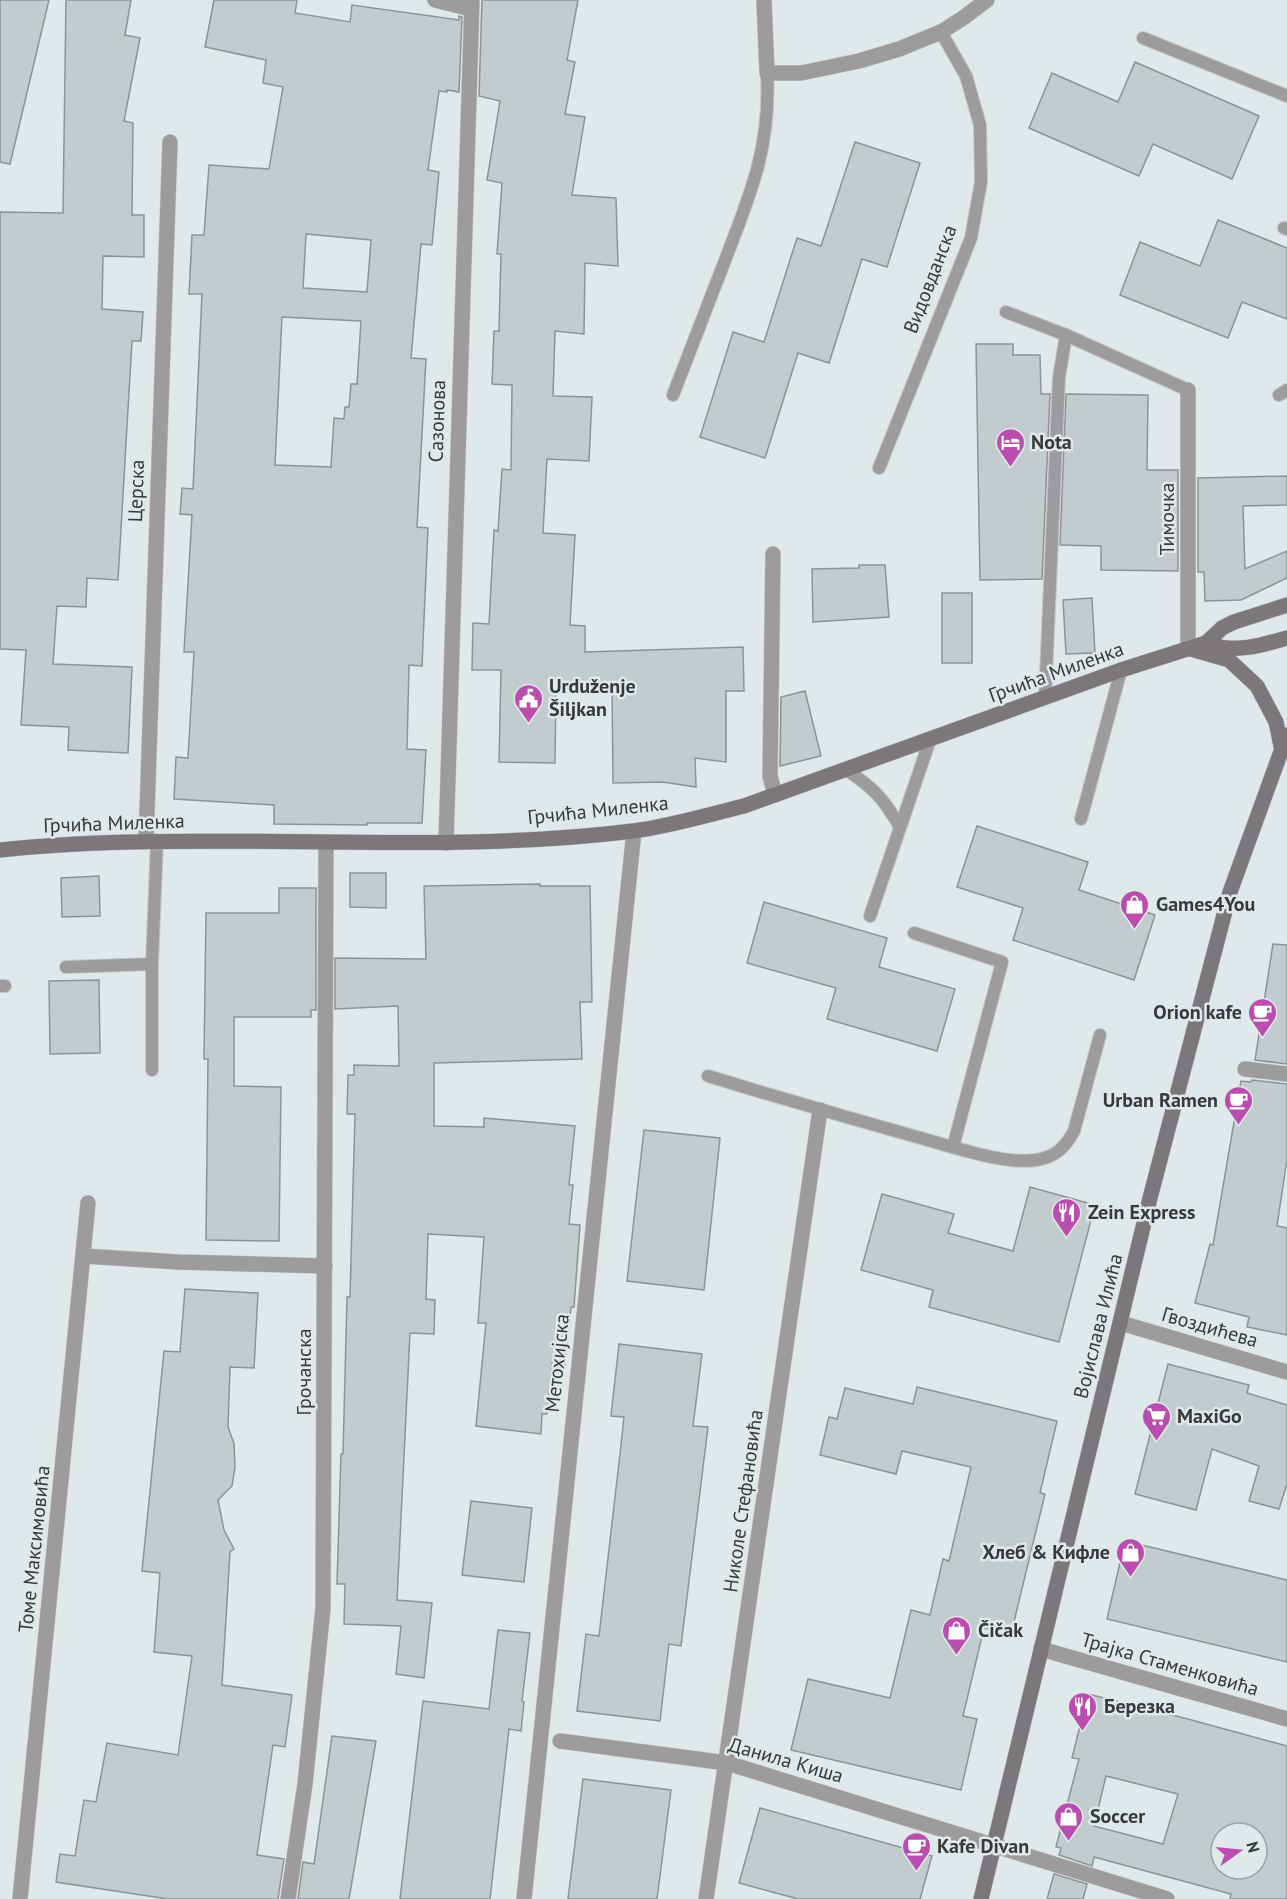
<svg xmlns="http://www.w3.org/2000/svg" width="1287" height="1899" font-family="'PT Sans',sans-serif">
	<style>
		.building { fill: #c2cbcd; stroke: #8b9495; stroke-width: 1.5; fill-rule: evenodd }
		.lines { fill: none; stroke-linecap: round; stroke-linejoin: round }
		.lane-casing { stroke: #bdc6c7; stroke-width: 14 }
		.street-casing { stroke: #bdc6c7; stroke-width: 16 }
		.secondary-casing { stroke: #bdc6c7; stroke-width: 16 }
		.lane { stroke: #9e9b9d; stroke-width: 12 }
		.street { stroke: #9e9b9d; stroke-width: 15 }
		.secondary { stroke: #7b777a; stroke-width: 15 }
		.labels { text-anchor: middle; dominant-baseline: central; stroke-width: 5; stroke-linejoin: round; paint-order: stroke }
		.street-label { font-size: 20px; fill: #373a3b; stroke: #dfe9ea }
		.poi-label { font-size: 20px; font-weight: bold; fill: #373a3b; stroke: #dfe9ea; text-anchor: start }
	</style>
	<rect width="100%" height="100%" fill="#dfe9ea"/>
	<!-- building -->
	<g class="building">
		<path d="M 0,0 L 49,0 L 10,164 L 0,162 Z"/>
		<path d="M 66,0 L 131,0 L 125,35 L 140,38 L 124,121 L 133,123 L 132,215 L 144,215 L 144,257 L 103,256 L 102,309 L 143,312 L 141,341 L 132,341 L 118,580 L 87,578 L 86,607 L 57,606 L 53,664 L 132,667 L 128,753 L 68,750 L 69,727 L 21,725 L 26,650 L 0,649 L 0,212 L 63,213 Z"/>
		<path d="M 214,0 L 297,0 L 295,13 L 350,22 L 352,5 L 459,20 L 459,16 L 462,17 L 459,92 L 447,90 L 447,92 L 439,91 L 428,170 L 439,172 L 432,245 L 421,244 L 411,358 L 426,359 L 417,527 L 428,528 L 423,642 L 422,666 L 409,665 L 407,749 L 426,750 L 422,823 L 367,823 L 367,825 L 274,824 L 274,805 L 174,799 L 176,757 L 188,758 L 194,652 L 184,652 L 192,515 L 180,514 L 182,488 L 193,489 L 202,294 L 189,294 L 192,235 L 204,235 L 209,165 L 269,169 L 283,87 L 263,83 L 266,60 L 205,47 ZM 306,234 L 371,240 L 367,292 L 303,288 ZM 282,317 L 361,321 L 357,384 L 351,384 L 349,407 L 345,407 L 344,419 L 334,418 L 331,467 L 275,465 Z"/>
		<path d="M 482,0 L 578,0 L 567,60 L 575,62 L 565,114 L 585,117 L 572,195 L 616,198 L 618,266 L 585,263 L 584,334 L 555,331 L 553,396 L 592,397 L 589,461 L 547,459 L 543,533 L 575,535 L 570,625 L 585,626 L 585,652 L 743,647 L 744,691 L 726,691 L 726,762 L 695,758 L 696,787 L 663,782 L 613,783 L 612,684 L 556,683 L 555,763 L 499,762 L 501,670 L 472,670 L 473,623 L 489,624 L 494,530 L 498,531 L 502,469 L 511,470 L 512,385 L 492,384 L 494,331 L 499,331 L 501,254 L 497,254 L 502,183 L 487,180 L 500,101 L 479,96 Z"/>
		<path d="M 1135,62 L 1259,116 L 1232,179 L 1153,144 L 1139,176 L 1029,128 L 1052,73 L 1118,102 Z"/>
		<path d="M 855,142 L 920,163 L 887,267 L 862,259 L 829,363 L 798,353 L 765,458 L 700,437 L 733,332 L 764,342 L 797,238 L 821,246 Z"/>
		<path d="M 1218,220 L 1287,248 L 1287,319 L 1242,302 L 1228,338 L 1120,295 L 1140,242 L 1200,266 Z"/>
		<path d="M 976,344 L 1013,344 L 1013,355 L 1040,355 L 1041,394 L 1050,394 L 1042,579 L 980,580 Z"/>
		<path d="M 1066,394 L 1148,395 L 1147,470 L 1178,470 L 1178,571 L 1101,570 L 1101,546 L 1060,545 Z"/>
		<path d="M 1287,476 L 1287,505 L 1243,506 L 1245,569 L 1287,551 L 1287,578 L 1241,600 L 1205,601 L 1204,572 L 1198,572 L 1198,478 Z"/>
		<path d="M 859,565 L 885,565 L 889,617 L 813,622 L 812,569 L 859,568 Z"/>
		<rect x="942" y="593" width="30" height="70"/>
		<path d="M 1092,598 L 1095,653 L 1066,654 L 1063,600 Z"/>
		<path d="M 805,691 L 821,756 L 780,766 L 781,697 Z"/>
		<path d="M 977,826 L 1088,862 L 1079,890 L 1155,915 L 1134,980 L 1013,940 L 1023,908 L 957,887 Z"/>
		<path d="M 350,873 L 386,873 L 386,908 L 350,907 Z"/>
		<path d="M 99,876 L 100,916 L 62,917 L 61,878 Z"/>
		<path d="M 540,884 L 540,886 L 590,886 L 592,1002 L 580,1002 L 582,1059 L 434,1063 L 434,1126 L 484,1127 L 484,1118 L 575,1126 L 569,1185 L 573,1185 L 569,1224 L 580,1225 L 574,1307 L 571,1307 L 565,1365 L 552,1363 L 547,1414 L 542,1414 L 541,1434 L 476,1426 L 486,1323 L 478,1323 L 484,1237 L 428,1234 L 426,1299 L 435,1300 L 434,1334 L 410,1333 L 397,1600 L 432,1603 L 424,1678 L 396,1674 L 401,1626 L 344,1624 L 345,1584 L 337,1584 L 341,1454 L 343,1454 L 347,1297 L 350,1297 L 355,1114 L 347,1114 L 348,1075 L 354,1075 L 354,1065 L 399,1066 L 398,1006 L 335,1009 L 335,958 L 426,959 L 424,886 Z"/>
		<path d="M 279,888 L 316,888 L 316,1010 L 311,1010 L 311,1017 L 234,1017 L 234,1086 L 281,1087 L 279,1241 L 206,1240 L 208,1059 L 204,1059 L 206,913 L 279,913 Z"/>
		<path d="M 764,902 L 887,938 L 879,967 L 955,989 L 937,1051 L 827,1019 L 836,988 L 747,963 Z"/>
		<path d="M 1273,944 L 1287,945 L 1287,1064 L 1255,1060 Z"/>
		<path d="M 99,980 L 100,1053 L 50,1054 L 49,981 Z"/>
		<path d="M 1252,1080 L 1287,1084 L 1287,1159 L 1277,1226 L 1287,1228 L 1287,1335 L 1247,1327 L 1249,1317 L 1195,1303 L 1210,1244 L 1213,1245 L 1241,1081 L 1251,1082 Z"/>
		<path d="M 644,1130 L 720,1138 L 704,1290 L 627,1281 Z"/>
		<path d="M 1030,1187 L 1095,1205 L 1059,1342 L 929,1307 L 933,1290 L 861,1270 L 882,1194 L 954,1214 L 948,1233 L 1013,1251 Z"/>
		<path d="M 185,1289 L 258,1293 L 254,1368 L 230,1367 L 228,1427 L 234,1444 L 235,1467 L 232,1486 L 218,1500 L 224,1530 L 234,1549 L 230,1552 L 222,1685 L 292,1695 L 285,1747 L 273,1745 L 257,1855 L 284,1859 L 278,1899 L 168,1899 L 56,1882 L 60,1854 L 75,1856 L 84,1800 L 96,1802 L 107,1743 L 178,1755 L 192,1656 L 154,1652 L 160,1573 L 142,1571 L 164,1351 L 180,1352 Z"/>
		<path d="M 619,1344 L 702,1354 L 693,1426 L 708,1427 L 681,1646 L 669,1644 L 660,1721 L 577,1711 L 586,1634 L 599,1636 L 620,1454 L 624,1417 L 611,1416 Z"/>
		<path d="M 1168,1364 L 1249,1385 L 1247,1393 L 1287,1405 L 1287,1484 L 1279,1509 L 1249,1501 L 1259,1466 L 1212,1449 L 1196,1510 L 1135,1494 Z"/>
		<path d="M 917,1387 L 1057,1421 L 1040,1493 L 1045,1494 L 1011,1634 L 984,1628 L 963,1716 L 977,1719 L 961,1790 L 791,1750 L 808,1679 L 890,1698 L 911,1610 L 930,1615 L 943,1559 L 949,1561 L 971,1467 L 902,1451 L 896,1474 L 820,1455 L 829,1417 L 837,1419 L 845,1388 L 913,1404 Z"/>
		<path d="M 471,1501 L 532,1508 L 524,1582 L 462,1575 Z"/>
		<path d="M 1125,1541 L 1287,1580 L 1287,1662 L 1107,1619 Z"/>
		<path d="M 498,1630 L 530,1633 L 522,1701 L 524,1702 L 521,1731 L 509,1729 L 490,1899 L 400,1899 L 423,1701 L 489,1709 Z"/>
		<path d="M 1088,1694 L 1188,1719 L 1287,1746 L 1287,1899 L 1230,1899 L 1231,1894 L 1094,1857 L 1092,1866 L 1059,1855 L 1061,1848 L 1056,1847 L 1079,1759 L 1072,1758 ZM 1106,1776 L 1178,1794 L 1163,1844 L 1094,1826 ZM 1221,1833 L 1257,1833 L 1257,1869 L 1221,1869 Z"/>
		<path d="M 332,1736 L 376,1741 L 349,1899 L 298,1899 L 303,1862 L 314,1864 Z"/>
		<path d="M 583,1779 L 671,1790 L 657,1899 L 568,1899 Z"/>
		<path d="M 760,1808 L 932,1856 L 920,1899 L 798,1899 L 739,1883 Z"/>
		<path d="M 1054,1874 L 1087,1884 L 1083,1899 L 1047,1899 Z"/>
	</g>
	<g class="lines">
		<defs>
			<g id="lane">
				<path d="M 1143,38 L 1287,96"/>
				<path d="M 1284,228 L 1287,229"/>
				<path d="M 1006,312 L 1066,335 L 1188,390"/>
				<path d="M 673,395 C 690,351 707,307 724,263 C 750,195 771,148 767,73"/>
				<path d="M 1279,395 L 1287,390"/>
				<path d="M 879,468 L 971,238 L 981,182 L 980,125 L 966,76 L 941,32"/>
				<path d="M 1045,698 L 1059,377 L 1066,335"/>
				<path d="M 845,769 C 874,788 883,798 900,827"/>
				<path d="M 1081,819 L 1121,670"/>
				<path d="M 870,916 L 930,740"/>
				<path d="M 914,933 L 1002,962 L 953,1147"/>
				<path d="M 66,967 L 152,964"/>
				<path d="M 0,986 L 5,986"/>
				<path d="M 152,1070 L 152,964 L 157,841"/>
				<path d="M 708,1076 C 780,1098 852,1119 924,1139 C 954,1147 1005,1165 1036,1160 C 1055,1157 1065,1148 1074,1131 L 1100,1035"/>
			</g>
			<g id="street">
				<path d="M 435,0 L 471,9"/>
				<path d="M 764,0 L 767,73 L 801,73 L 859,61 L 899,49 L 941,32 L 963,18 L 987,0"/>
				<path d="M 773,554 L 770,776 L 775,795"/>
				<path d="M 1188,648 L 1188,390"/>
				<path d="M 146,841 L 170,142"/>
				<path d="M 446,843 L 472,0"/>
				<path d="M 1245,1069 L 1287,1074"/>
				<path d="M 84,1256 L 178,1262 L 325,1266"/>
				<path d="M 1121,1323 L 1287,1372"/>
				<path d="M 1041,1649 L 1287,1719"/>
				<path d="M 560,1741 L 727,1763 L 1167,1899"/>
				<path d="M 20,1899 L 88,1203"/>
				<path d="M 288,1899 L 305,1784 L 323,1608 L 326,843"/>
				<path d="M 524,1899 L 634,831"/>
				<path d="M 706,1899 L 820,1110"/>
			</g>
			<g id="secondary">
				<path d="M 1212,645 C 1237,653 1262,645 1287,638"/>
				<path d="M 1191,649 L 1229,660 L 1257,686 L 1276,722 L 1281,746"/>
				<path d="M 0,850 C 211,828 423,857 633,831 C 671,826 707,815 744,806 L 1121,670 L 1206,643 L 1222,628 L 1234,622 L 1287,605"/>
				<path d="M 981,1899 L 1150,1198 L 1230,892 L 1287,735"/>
			</g>
		</defs>
		<!-- lane casing -->
		<use href="#lane" class="lane-casing"/>
		<!-- street casing -->
		<use href="#street" class="street-casing"/>
		<!-- secondary casing -->
		<use href="#secondary" class="secondary-casing"/>
		<!-- lane -->
		<use href="#lane" class="lane"/>
		<!-- street -->
		<use href="#street" class="street"/>
		<!-- secondary -->
		<use href="#secondary" class="secondary"/>
	</g>
	<!-- icons -->
	<defs>
		<symbol id="hotel-pin" viewBox="-11 -11 22 30"><path d="M0 17L-7.5 6A9.5 9.5 0 1 1 7.5 6Z" fill="#ba4eae" stroke="#dfe9ea"/><path d="M-6-4.5h1.5V1H6V5H4.5V3h-9V5H-6ZM-4 0a1.8 1.8 0 1 1 3.6 0ZM.5 0V-2.5h3Q6-2.5 6 0Z" fill="#fff"/></symbol>
		<symbol id="civic-pin" viewBox="-11 -11 22 30"><path d="M0 17L-7.5 6A9.5 9.5 0 1 1 7.5 6Z" fill="#ba4eae" stroke="#dfe9ea"/><path d="M-.6-6.5H3V-4.5H.6V-3L4-1V1h2V6H-6V1h2V-1L-.6-3ZM-1.2 2.5V6h2.4V2.5Z" fill="#fff"/></symbol>
		<symbol id="shop-pin" viewBox="-11 -11 22 30"><path d="M0 17L-7.5 6A9.5 9.5 0 1 1 7.5 6Z" fill="#ba4eae" stroke="#dfe9ea"/><path d="M-5-2.5h2.3a2.7 3.5 0 0 1 5.4 0H5L5.5 6h-11ZM-1.5-2.5h3a1.5 2.3 0 0 0-3 0Z" fill="#fff"/></symbol>
		<symbol id="cafe-pin" viewBox="-11 -11 22 30"><path d="M0 17L-7.5 6A9.5 9.5 0 1 1 7.5 6Z" fill="#ba4eae" stroke="#dfe9ea"/><path d="M-5.5-4.5H6V0H3Q3 3.5 0 3.5H-2.5Q-5.5 3.5-5.5 0ZM3-3.2v2h1.7v-2ZM-6 4.5H4V6H-6Z" fill="#fff"/></symbol>
		<symbol id="restaurant-pin" viewBox="-11 -11 22 30"><path d="M0 17L-7.5 6A9.5 9.5 0 1 1 7.5 6Z" fill="#ba4eae" stroke="#dfe9ea"/><path d="M-5-6h1v4h1v-4h1v4h1v-4h1v5L-1.5 .5V6h-2V.5L-5-1ZM5-6V6H3V1.5H1.5Q1.5-4 5-6Z" fill="#fff"/></symbol>
		<symbol id="supermarket-pin" viewBox="-11 -11 22 30"><path d="M0 17L-7.5 6A9.5 9.5 0 1 1 7.5 6Z" fill="#ba4eae" stroke="#dfe9ea"/><path d="M-6-5.5h2.5l.6 2H6L4.5 2H-2.5L-4.4-4H-6ZM-1.5 3.2a1.3 1.3 0 1 0 .1 0ZM3 3.2a1.3 1.3 0 1 0 .1 0Z" fill="#fff"/></symbol>
	</defs>
	<g fill-rule="evenodd">
		<use href="#hotel-pin" x="994" y="426" width="33" height="45"/>
		<use href="#civic-pin" x="512" y="682" width="33" height="45"/>
		<use href="#shop-pin" x="1118" y="888" width="33" height="45"/>
		<use href="#cafe-pin" x="1246" y="996" width="33" height="45"/>
		<use href="#cafe-pin" x="1222" y="1084" width="33" height="45"/>
		<use href="#restaurant-pin" x="1050" y="1196" width="33" height="45"/>
		<use href="#supermarket-pin" x="1140" y="1400" width="33" height="45"/>
		<use href="#shop-pin" x="1114" y="1536" width="33" height="45"/>
		<use href="#shop-pin" x="940" y="1614" width="33" height="45"/>
		<use href="#restaurant-pin" x="1066" y="1690" width="33" height="45"/>
		<use href="#shop-pin" x="1052" y="1800" width="33" height="45"/>
		<use href="#cafe-pin" x="900" y="1830" width="33" height="45"/>
	</g>
	<g class="labels">
		<!-- street labels -->
		<g class="street-label">
			<text transform="translate(930 279) rotate(-69)">Видовданска</text>
			<text transform="translate(437 421) rotate(-88)">Сазонова</text>
			<text transform="translate(136 491) rotate(-88)">Церска</text>
			<text transform="translate(1167 519) rotate(-90)">Тимочка</text>
			<text transform="translate(1056 672) rotate(-20)">Грчића Миленка</text>
			<text transform="translate(598 810) rotate(-6)">Грчића Миленка</text>
			<text transform="translate(114 823) rotate(-2)">Грчића Миленка</text>
			<text transform="translate(1098 1326) rotate(-76)">Војислава Илића</text>
			<text transform="translate(1210 1327) rotate(16)">Гвоздићева</text>
			<text transform="translate(557 1363) rotate(-84)">Метохијска</text>
			<text transform="translate(304 1372) rotate(-90)">Грочанска</text>
			<text transform="translate(743 1501) rotate(-82)">Николе Стефановића</text>
			<text transform="translate(34 1549) rotate(-84)">Томе Максимовића</text>
			<text transform="translate(1170 1664) rotate(16)">Трајка Стаменковића</text>
			<text transform="translate(786 1760) rotate(16)">Данила Киша</text>
		</g>
		<!-- poi labels -->
		<g class="poi-label">
			<text x="1031" y="442">Nota</text>
			<text x="549" y="686">Urduženje<tspan x="549" dy="23">Šiljkan</tspan></text>
			<text x="1156" y="904">Games4You</text>
			<text x="1242" y="1012" text-anchor="end">Orion kafe</text>
			<text x="1218" y="1100" text-anchor="end">Urban Ramen</text>
			<text x="1088" y="1212">Zein Express</text>
			<text x="1177" y="1416">MaxiGo</text>
			<text x="1110" y="1552" text-anchor="end">Хлеб &amp; Кифле</text>
			<text x="978" y="1630">Čičak</text>
			<text x="1104" y="1706">Березка</text>
			<text x="1090" y="1816">Soccer</text>
			<text x="937" y="1846">Kafe Divan</text>
		</g>
	</g>
	<!-- north arrow -->
	<g transform="translate(1239 1851) rotate(75)"><circle r="28" fill="#dfe9ea" stroke="#9ca3a4" stroke-width="1.5"/>
	<path d="M0-4.5L10 22L0 15L-10 22Z" fill="#ba4eae"/>
	<text y="-9" font-size="16" font-weight="bold" text-anchor="middle" fill="#373a3b">N</text>
	</g>
</svg>
